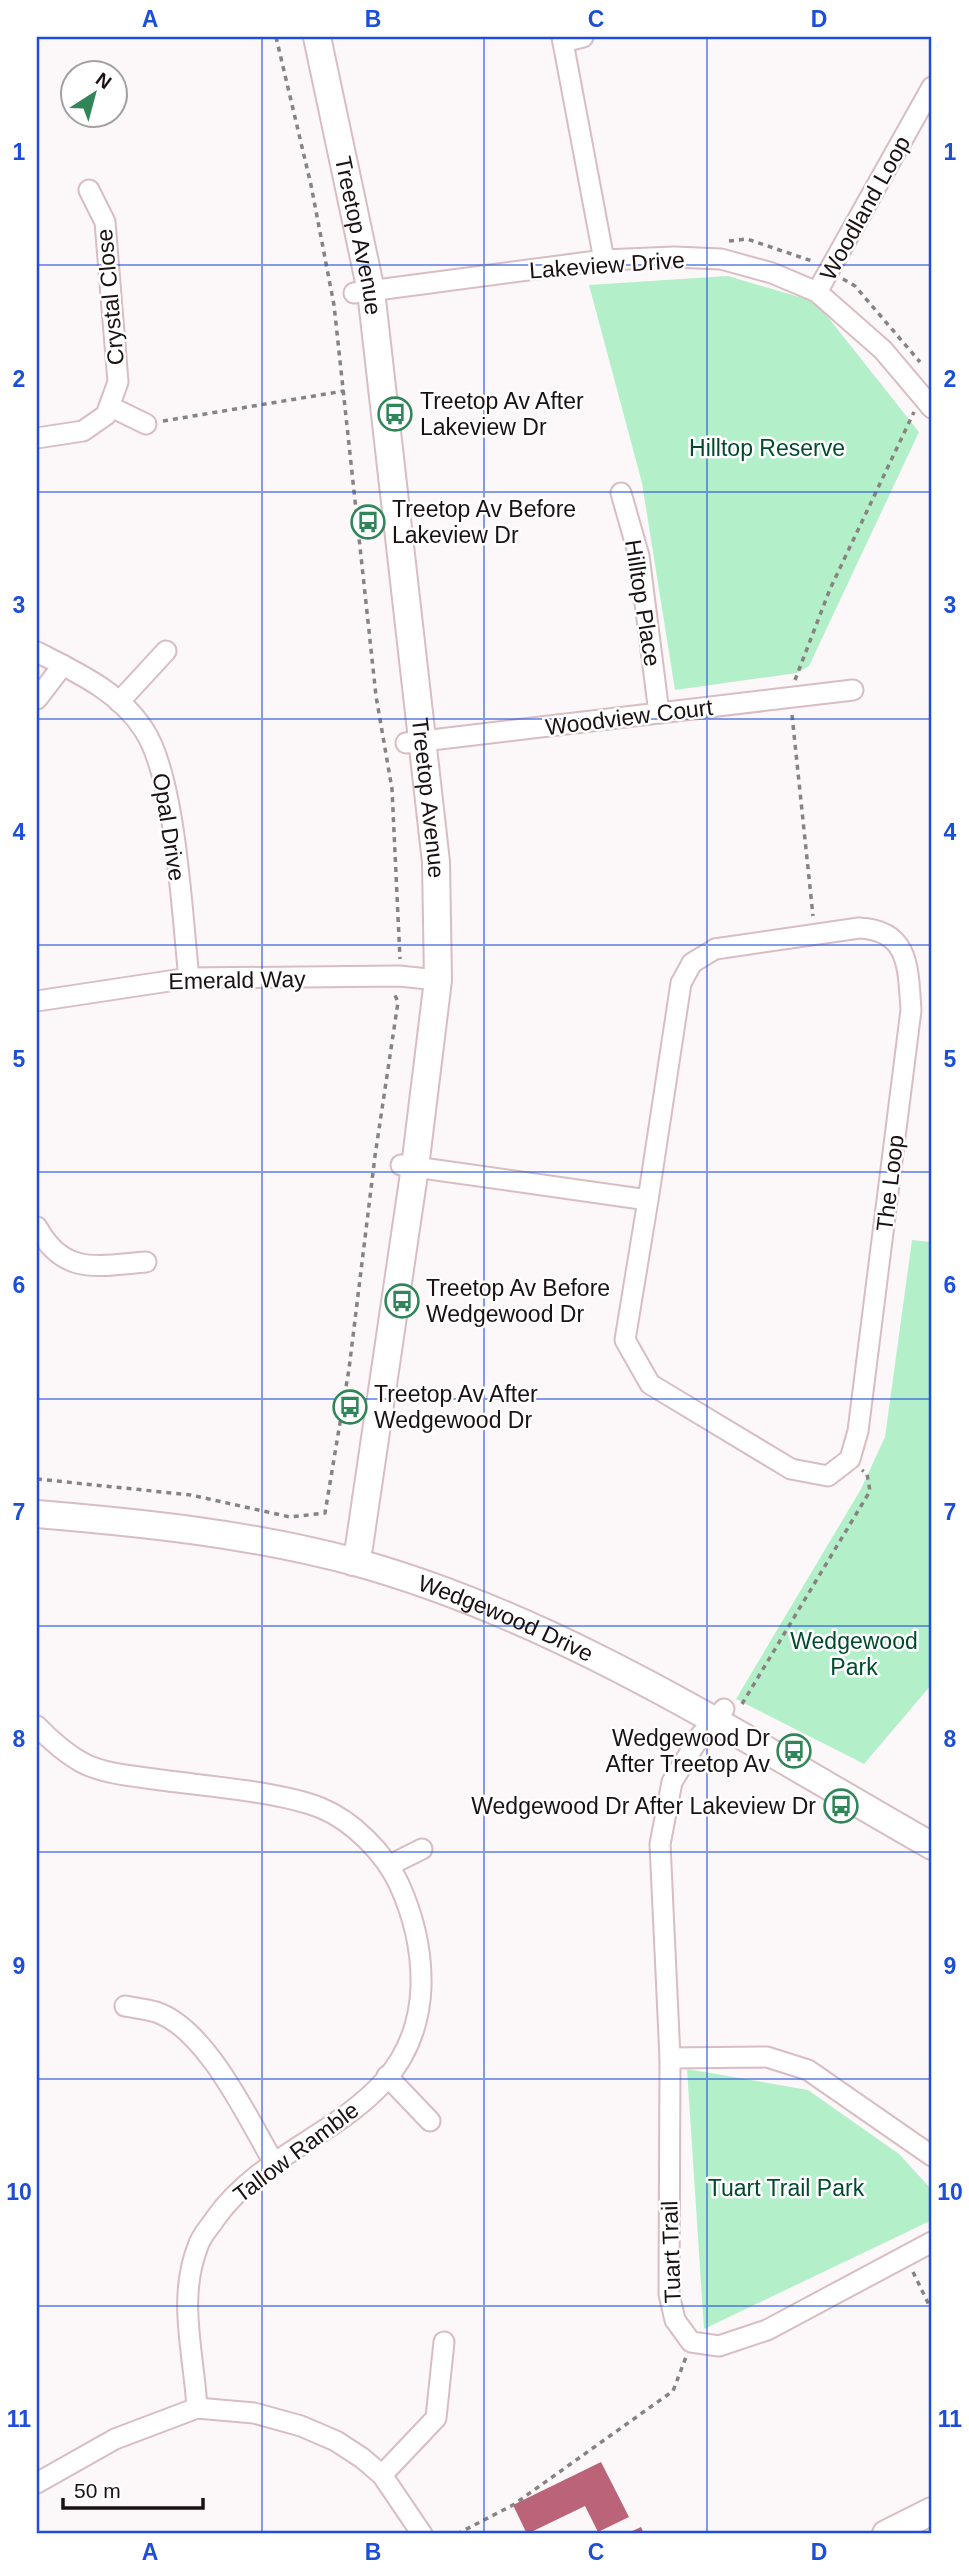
<svg xmlns="http://www.w3.org/2000/svg" width="969" height="2571" font-family="Arial,sans-serif">
	<style>
		.green { fill: #b3f0ca }
		.building { fill: #bb6378 }
		.lines { fill: none; stroke-linecap: round; stroke-linejoin: round }
		.street-casing { stroke: #d8bdc2; stroke-width: 23 }
		.secondary-casing { stroke: #d8bdc2; stroke-width: 30 }
		.path { stroke: #898283; stroke-width: 3.5; stroke-dasharray: 5 5; stroke-linecap: butt }
		.street { stroke: #fff; stroke-width: 19 }
		.secondary { stroke: #fff; stroke-width: 26 }
		.grid { fill: none; stroke: #1d4ed8; stroke-width: 2; stroke-opacity: 0.55 }
		.labels { text-anchor: middle; dominant-baseline: central; stroke-width: 5; stroke-linejoin: round; paint-order: stroke }
		.street-label { font-size: 23px; fill: #1b1113; stroke: #fff }
		.poi-label { font-size: 23px; fill: #1b1113; stroke: #fff; text-anchor: start }
		.park-label { font-size: 23px; fill: #004b2b; stroke: #fff }
		.neatline { fill: none; stroke: #1d4ed8; stroke-width: 2.5 }
		.grid-label { font-size: 23px; text-anchor: middle; font-weight: bold; fill: #1d4ed8 }
	</style>
	<rect width="100%" height="100%" fill="#fcf7f8"/>
	<!-- green -->
	<g class="green">
		<path d="M 728,276 L 816,302 L 919,432 L 809,666 L 797,673 L 675,690 L 642,483 L 589,285 Z"/>
		<path d="M 912,1240 L 932,1242 L 932,1684 L 864,1764 L 736,1699 L 861,1489 L 885,1437 Z"/>
		<path d="M 687,2069 L 808,2090 L 899,2154 L 932,2190 L 932,2220 L 704,2329 Z"/>
	</g>
	<!-- building -->
	<g class="building">
		<path d="M 601,2462 L 629,2517 L 598,2532 L 585,2506 L 527,2534 L 513,2505 Z"/>
		<path d="M 641,2527 L 644,2534 L 626,2534 Z"/>
	</g>
	<g class="lines">
		<defs>
			<g id="street">
				<path d="M 562,37 L 604,260"/>
				<path d="M 563,42 L 583,37"/>
				<path d="M 817,292 L 932,87"/>
				<path d="M 354,293 L 604,260 L 674,257 L 721,259 L 772,273 L 817,292 L 883,350 L 932,408"/>
				<path d="M 111,407 L 146,424"/>
				<path d="M 37,438 L 83,431 L 106,415 L 118,382 L 105,222 L 89,190"/>
				<path d="M 621,493 L 639,556 L 659,713"/>
				<path d="M 37,652 C 76,672 119,691 144,730 C 176,778 182,916 189,978"/>
				<path d="M 37,699 L 63,665"/>
				<path d="M 119,702 L 166,651"/>
				<path d="M 406,743 L 853,690"/>
				<path d="M 37,1001 L 189,978 L 399,976 L 438,980"/>
				<path d="M 401,1165 L 648,1200 L 625,1340 L 650,1384 L 791,1469 L 828,1476 L 850,1459 L 858,1431 L 911,1010 C 908,969 910,930 859,928 L 715,949 L 692,963 L 681,983 L 648,1200"/>
				<path d="M 37,1227 C 64,1276 97,1266 146,1262"/>
				<path d="M 724,1709 L 700,1736 L 672,1782 L 660,1844 L 670,2058 L 669,2294 L 675,2320 L 691,2342 L 719,2346 L 767,2330 L 932,2242"/>
				<path d="M 37,1726 C 50,1740 70,1757 87,1765 C 108,1774 132,1776 154,1779 C 202,1786 278,1791 321,1808 C 353,1821 385,1854 399,1884 C 414,1917 422,1951 421,1987 C 416,2121 277,2130 215,2219 C 209,2228 201,2236 198,2246 C 177,2299 194,2354 197,2408"/>
				<path d="M 390,1865 L 422,1849"/>
				<path d="M 125,2006 C 135,2008 146,2009 156,2012 C 207,2029 248,2119 274,2163"/>
				<path d="M 670,2058 L 767,2057 L 808,2070 L 932,2156"/>
				<path d="M 387,2076 L 430,2121"/>
				<path d="M 382,2475 L 436,2418 L 444,2342"/>
				<path d="M 37,2483 L 115,2439 L 197,2408 L 254,2413 L 301,2426 L 336,2441 L 362,2458 L 382,2475 L 422,2534"/>
			</g>
			<g id="secondary">
				<path id="s1" d="M 317,37 L 371,291 L 436,862 L 438,980 L 415,1167 L 359,1547 L 353,1562"/>
				<path id="s2" d="M 37,1514 C 144,1523 251,1534 355,1562 C 562,1619 747,1741 932,1846"/>
				<path d="M 886,2534 L 932,2511"/>
			</g>
		</defs>
		<!-- street casing -->
		<use href="#street" class="street-casing"/>
		<!-- secondary casing -->
		<use href="#secondary" class="secondary-casing"/>
		<!-- path -->
		<g class="path">
			<path d="M 276,37 L 311,185 L 334,305 L 376,696 L 392,789 L 400,959"/>
			<path d="M 729,241 L 747,239 L 815,262"/>
			<path d="M 843,279 L 855,286 L 920,362"/>
			<path d="M 163,421 L 344,391"/>
			<path d="M 795,680 L 830,589 L 914,412"/>
			<path d="M 792,715 L 813,916"/>
			<path d="M 37,1479 L 191,1495 L 290,1517 L 325,1513 L 349,1369 L 375,1156 L 398,1002 L 394,993"/>
			<path d="M 742,1704 L 870,1491 L 867,1474 L 862,1470"/>
			<path d="M 913,2272 L 932,2311"/>
			<path d="M 457,2534 L 513,2505 L 673,2391 L 686,2357"/>
		</g>
		<!-- street -->
		<use href="#street" class="street"/>
		<!-- secondary -->
		<use href="#secondary" class="secondary"/>
	</g>
	<!-- grid -->
	<path class="grid" d="M 262,37 L 262,2534M 484,37 L 484,2534M 707,37 L 707,2534M 37,265 L 932,265M 37,492 L 932,492M 37,719 L 932,719M 37,945 L 932,945M 37,1172 L 932,1172M 37,1399 L 932,1399M 37,1626 L 932,1626M 37,1852 L 932,1852M 37,2079 L 932,2079M 37,2306 L 932,2306"/>
	<!-- icons -->
	<defs>
		<symbol id="bus-ring" viewBox="-11 -11 22 22"><circle r="9.5" fill="#fff" stroke="#318659" stroke-width="1.5"/><path d="M-5-6H5V4H4V6H2V4H-2V6H-4V4H-5ZM-3.5-4V0h7V-4ZM-3.5 1.2v1.5H-2V1.2ZM2 1.2v1.5H3.5V1.2Z" fill="#318659"/></symbol>
	</defs>
	<g fill-rule="evenodd">
		<use href="#bus-ring" x="376" y="395" width="38" height="38"/>
		<use href="#bus-ring" x="349" y="503" width="38" height="38"/>
		<use href="#bus-ring" x="383" y="1282" width="38" height="38"/>
		<use href="#bus-ring" x="331" y="1388" width="38" height="38"/>
		<use href="#bus-ring" x="775" y="1732" width="38" height="38"/>
		<use href="#bus-ring" x="822" y="1787" width="38" height="38"/>
	</g>
	<g class="labels">
		<!-- street labels -->
		<g class="street-label">
			<text transform="translate(865 208) rotate(-61)">Woodland Loop</text>
			<text stroke="none"><textPath href="#s1" startOffset="203">Treetop Avenue</textPath></text>
			<text transform="translate(607 265) rotate(-4)">Lakeview Drive</text>
			<text transform="translate(110 297) rotate(-95)">Crystal Close</text>
			<text transform="translate(643 603) rotate(81)">Hilltop Place</text>
			<text transform="translate(629 717) rotate(-7)">Woodview Court</text>
			<text stroke="none"><textPath href="#s1" startOffset="770">Treetop Avenue</textPath></text>
			<text transform="translate(169 827) rotate(81)">Opal Drive</text>
			<text transform="translate(237 980) rotate(-1)">Emerald Way</text>
			<text transform="translate(890 1183) rotate(-83)">The Loop</text>
			<text stroke="none"><textPath href="#s2" startOffset="483">Wedgewood Drive</textPath></text>
			<text transform="translate(296 2152) rotate(-37)">Tallow Ramble</text>
			<text transform="translate(671 2252) rotate(-92)">Tuart Trail</text>
		</g>
		<!-- poi labels -->
		<g class="poi-label">
			<text x="420" y="401">Treetop Av After<tspan x="420" dy="26">Lakeview Dr</tspan></text>
			<text x="392" y="509">Treetop Av Before<tspan x="392" dy="26">Lakeview Dr</tspan></text>
			<text x="426" y="1288">Treetop Av Before<tspan x="426" dy="26">Wedgewood Dr</tspan></text>
			<text x="374" y="1394">Treetop Av After<tspan x="374" dy="26">Wedgewood Dr</tspan></text>
			<text x="770" y="1738" text-anchor="end">Wedgewood Dr<tspan x="770" dy="26">After Treetop Av</tspan></text>
			<text x="816" y="1806" text-anchor="end">Wedgewood Dr After Lakeview Dr</text>
		</g>
		<!-- park labels -->
		<g class="park-label">
			<text x="767" y="448">Hilltop Reserve</text>
			<text x="854" y="1641">Wedgewood<tspan x="854" dy="26">Park</tspan></text>
			<text x="786" y="2188">Tuart Trail Park</text>
		</g>
	</g>
	<!-- border -->
	<rect width="969" height="2571" fill="none" stroke="#ffffff" stroke-width="77"/>
	<!-- north arrow -->
	<g transform="translate(94 94) rotate(36)"><circle r="33" fill="#ffffff" stroke="#a4a0a1" stroke-width="2"/>
	<path d="M0-5L12 26L0 18L-12 26Z" fill="#318659"/>
	<text y="-10" font-size="19" font-weight="bold" text-anchor="middle" fill="#1b1113">N</text>
	</g>
	<!-- scale -->
	<path d="M63 2498v10h140v-10" fill="none" stroke="#1b1113" stroke-width="3.5"/>
	<text x="74" y="2498" font-size="21" fill="#1b1113" stroke="#ffffff" stroke-width="5" paint-order="stroke">50 m</text>
	<rect x="38" y="38" width="892" height="2494" class="neatline"/>
	<g class="grid-label">
		<text x="150" y="27">A</text>
		<text x="373" y="27">B</text>
		<text x="596" y="27">C</text>
		<text x="819" y="27">D</text>
		<text x="19" y="160">1</text>
		<text x="950" y="160">1</text>
		<text x="19" y="387">2</text>
		<text x="950" y="387">2</text>
		<text x="19" y="613">3</text>
		<text x="950" y="613">3</text>
		<text x="19" y="840">4</text>
		<text x="950" y="840">4</text>
		<text x="19" y="1067">5</text>
		<text x="950" y="1067">5</text>
		<text x="19" y="1293">6</text>
		<text x="950" y="1293">6</text>
		<text x="19" y="1520">7</text>
		<text x="950" y="1520">7</text>
		<text x="19" y="1747">8</text>
		<text x="950" y="1747">8</text>
		<text x="19" y="1974">9</text>
		<text x="950" y="1974">9</text>
		<text x="19" y="2200">10</text>
		<text x="950" y="2200">10</text>
		<text x="19" y="2427">11</text>
		<text x="950" y="2427">11</text>
		<text x="150" y="2560">A</text>
		<text x="373" y="2560">B</text>
		<text x="596" y="2560">C</text>
		<text x="819" y="2560">D</text>
	</g>
</svg>
